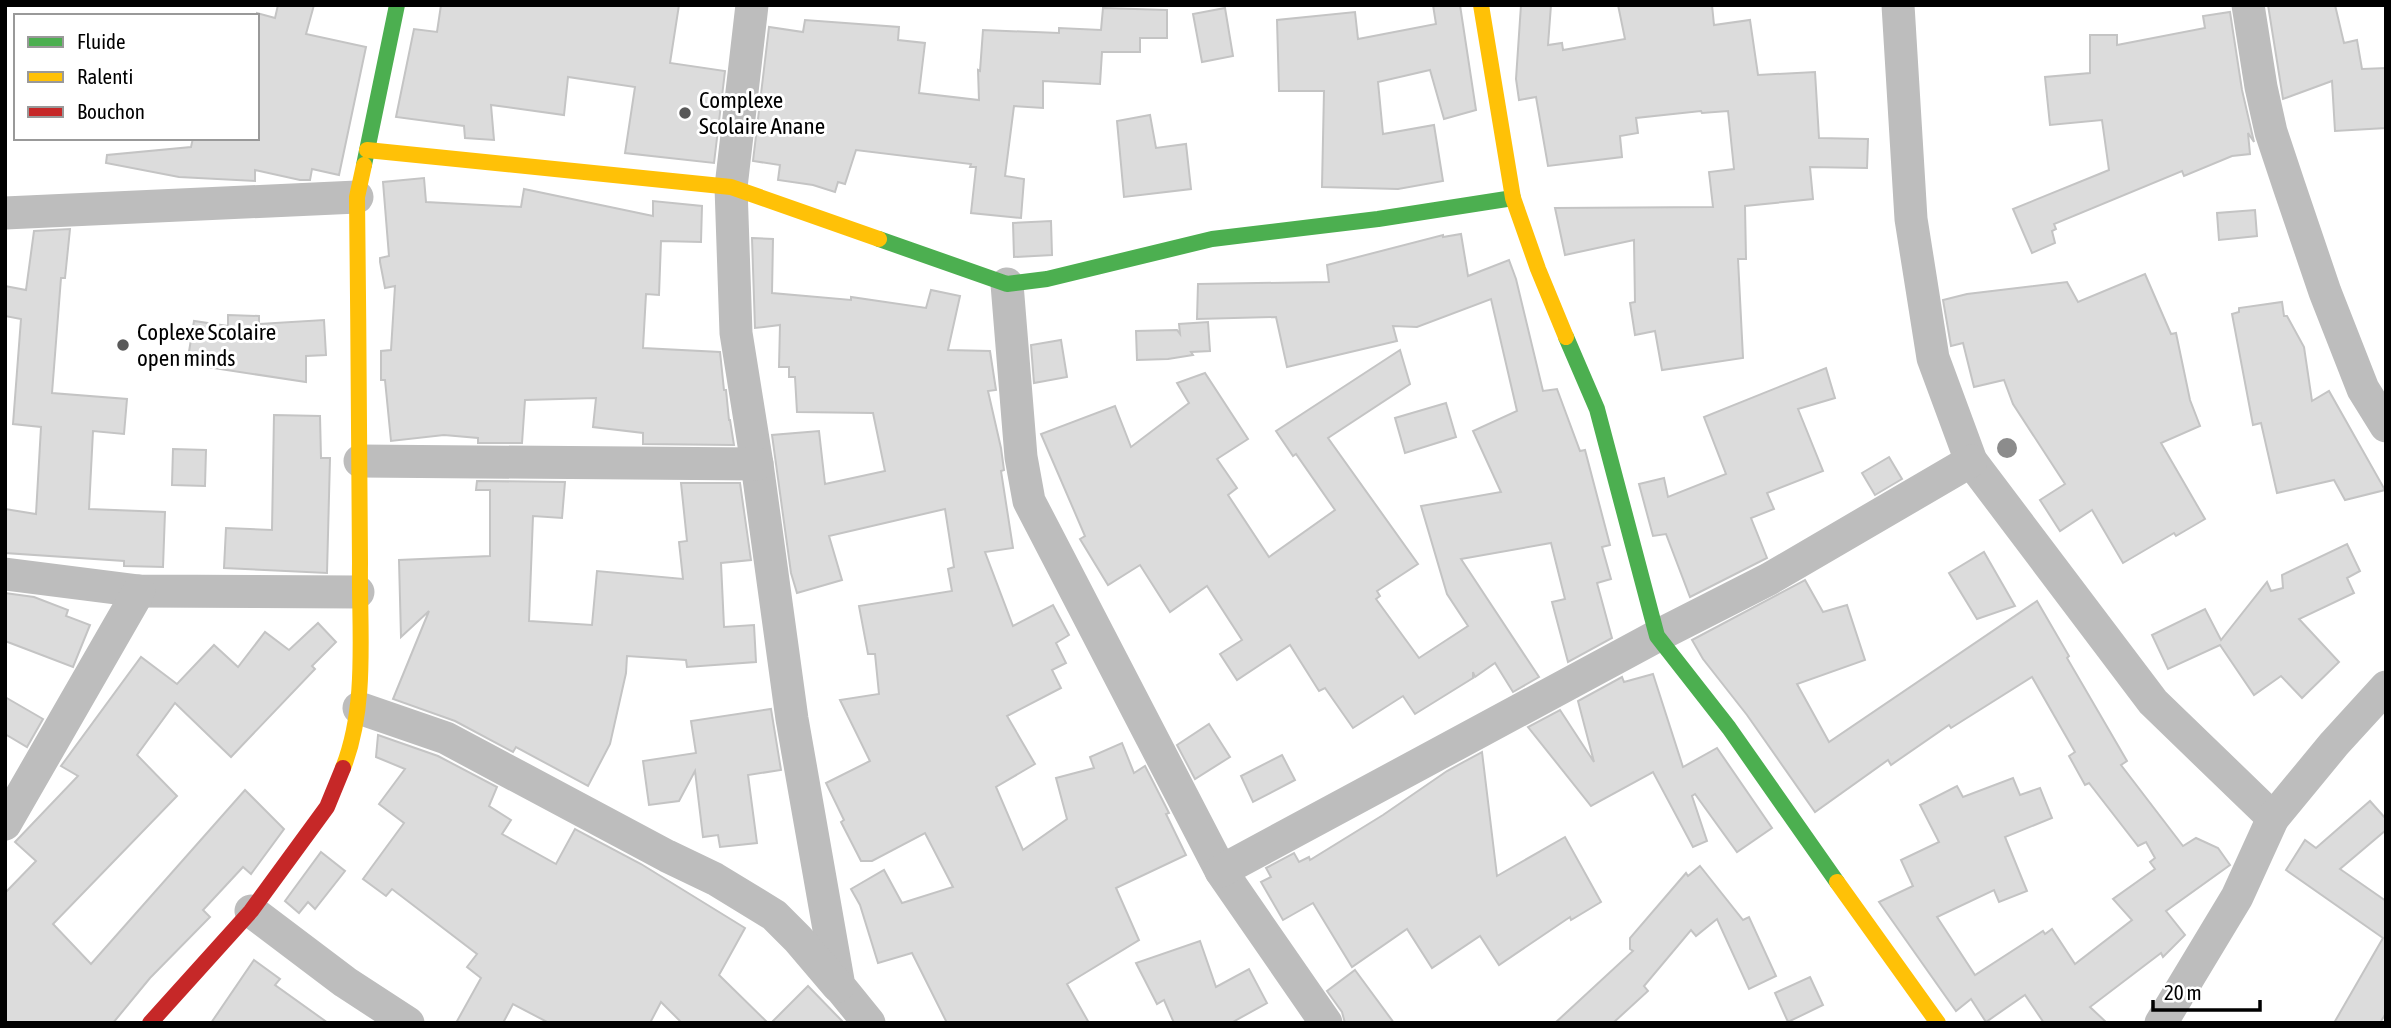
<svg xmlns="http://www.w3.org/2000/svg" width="2391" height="1028" font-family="'Asap Condensed',sans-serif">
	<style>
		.building { fill: #dcdcdc; stroke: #c4c4c4; stroke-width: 2 }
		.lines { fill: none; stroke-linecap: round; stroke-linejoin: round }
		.street { stroke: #bdbdbd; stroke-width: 33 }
		.fast { stroke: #4caf50; stroke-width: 16 }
		.slow { stroke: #ffc107; stroke-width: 16 }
		.jam { stroke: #c62828; stroke-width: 16 }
		.tree { fill: #8c8c8c }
		.poi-dot { fill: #595959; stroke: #fff; stroke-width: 2.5 }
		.labels { text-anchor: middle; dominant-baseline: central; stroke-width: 6; stroke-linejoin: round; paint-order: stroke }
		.poi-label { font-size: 23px; fill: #000; stroke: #fff; text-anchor: start }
	</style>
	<rect width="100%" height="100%" fill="#fff"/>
	<!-- building -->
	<g class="building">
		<path d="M 278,5 L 314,5 L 306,34 L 366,47 L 339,175 L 312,169 L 310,180 L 300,180 L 255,170 L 255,181 L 179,177 L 106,163 L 107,155 L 191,147 L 193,138 L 257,138 L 257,13 L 275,18 Z"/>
		<path d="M 441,5 L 679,5 L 670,63 L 725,71 L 714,163 L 625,153 L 635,87 L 568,77 L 564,115 L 491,105 L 494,140 L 465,138 L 464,126 L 396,117 L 414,29 L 437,32 Z"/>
		<path d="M 1433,5 L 1460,5 L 1476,110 L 1444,119 L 1430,70 L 1378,82 L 1383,134 L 1434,125 L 1443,181 L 1398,189 L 1322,187 L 1324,91 L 1279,91 L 1277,20 L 1355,12 L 1358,39 L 1436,24 Z"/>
		<path d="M 1521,5 L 1551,5 L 1548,45 L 1562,43 L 1563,50 L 1625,39 L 1618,5 L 1712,5 L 1714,25 L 1750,20 L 1758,75 L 1815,72 L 1819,138 L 1868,139 L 1867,168 L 1810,167 L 1813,199 L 1745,206 L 1746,259 L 1738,259 L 1743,358 L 1662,370 L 1655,331 L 1635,335 L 1630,303 L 1635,302 L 1634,240 L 1565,255 L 1555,208 L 1713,207 L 1709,172 L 1734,169 L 1728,111 L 1702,113 L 1701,111 L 1636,118 L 1638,133 L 1620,136 L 1622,157 L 1548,166 L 1536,97 L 1519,100 L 1516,79 Z"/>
		<path d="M 2268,5 L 2335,5 L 2344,43 L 2357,40 L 2362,69 L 2386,68 L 2386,128 L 2335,131 L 2332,81 L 2283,99 Z"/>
		<path d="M 1103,8 L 1167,10 L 1167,38 L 1140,38 L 1140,52 L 1102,52 L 1100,84 L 1043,81 L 1043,108 L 1014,106 L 1005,176 L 1024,179 L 1021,218 L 971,213 L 976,167 L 970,167 L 971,164 L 856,150 L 845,184 L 838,182 L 835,192 L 813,185 L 778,180 L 780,165 L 753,161 L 769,27 L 803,32 L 805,20 L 899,27 L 898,40 L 925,43 L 919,93 L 979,100 L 978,70 L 980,71 L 983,30 L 1059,33 L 1059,28 L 1101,30 Z"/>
		<path d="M 1225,8 L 1233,56 L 1202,62 L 1193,14 Z"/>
		<path d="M 2230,12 L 2242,90 L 2254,142 L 2248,133 L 2250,154 L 2232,156 L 2184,176 L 2182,171 L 2054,224 L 2056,229 L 2052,231 L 2055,243 L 2032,253 L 2013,209 L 2109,170 L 2102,120 L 2050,125 L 2045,77 L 2090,73 L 2090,35 L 2117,35 L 2117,45 L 2205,28 L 2203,16 Z"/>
		<path d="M 1150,115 L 1156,148 L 1186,144 L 1191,189 L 1124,197 L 1117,121 Z"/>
		<path d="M 424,178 L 426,202 L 521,207 L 524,189 L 653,216 L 653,201 L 702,206 L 701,242 L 661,241 L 659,295 L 646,294 L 643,348 L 720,352 L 724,390 L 726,390 L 729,420 L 730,420 L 734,445 L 643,444 L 643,433 L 593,427 L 596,398 L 525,400 L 522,443 L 478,443 L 478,438 L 444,435 L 391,441 L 385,380 L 381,380 L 381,351 L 391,350 L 395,286 L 385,288 L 380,262 L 380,258 L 389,256 L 383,182 Z"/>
		<path d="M 2255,210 L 2257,236 L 2219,240 L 2217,213 Z"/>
		<path d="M 1051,221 L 1052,255 L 1014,257 L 1013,223 Z"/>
		<path d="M 70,229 L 65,278 L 61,278 L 52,393 L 127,399 L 124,434 L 93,431 L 89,509 L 165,512 L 163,567 L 124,566 L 124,561 L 5,553 L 5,509 L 36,514 L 41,427 L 13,424 L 21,319 L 5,316 L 5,286 L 26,290 L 34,231 Z"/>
		<path d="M 1461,234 L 1468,276 L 1509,260 L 1516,279 L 1543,391 L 1557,389 L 1580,451 L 1585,450 L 1610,545 L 1602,547 L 1611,579 L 1597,583 L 1612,638 L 1568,662 L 1552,602 L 1565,599 L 1551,543 L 1461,559 L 1539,677 L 1513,692 L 1495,663 L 1475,677 L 1473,672 L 1473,678 L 1415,714 L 1403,696 L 1353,728 L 1325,688 L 1319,691 L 1290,645 L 1237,680 L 1220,654 L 1242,640 L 1207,586 L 1170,612 L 1140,565 L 1108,585 L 1080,539 L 1085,536 L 1041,434 L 1115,406 L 1131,447 L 1189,403 L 1177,383 L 1205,373 L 1248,439 L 1217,459 L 1237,488 L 1228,495 L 1269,557 L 1335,510 L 1296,454 L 1293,456 L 1276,431 L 1400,350 L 1410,384 L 1328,438 L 1418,564 L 1377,591 L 1380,596 L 1376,599 L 1419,658 L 1468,626 L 1447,594 L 1421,506 L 1501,492 L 1473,431 L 1517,411 L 1491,299 L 1417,327 L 1393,326 L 1397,341 L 1287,367 L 1276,317 L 1197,319 L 1198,284 L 1329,282 L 1327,265 L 1443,235 L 1443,237 Z"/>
		<path d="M 752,238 L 773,239 L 772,293 L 851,300 L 851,297 L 926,308 L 931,290 L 960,296 L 948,350 L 990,351 L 996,390 L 988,391 L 1001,448 L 1004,470 L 1001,471 L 1013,548 L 985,552 L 1013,626 L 1053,605 L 1069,635 L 1056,643 L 1066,663 L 1052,670 L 1061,688 L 1007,716 L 1035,764 L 996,787 L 1023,850 L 1067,819 L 1056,778 L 1094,768 L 1090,757 L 1122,743 L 1134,773 L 1145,766 L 1168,811 L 1169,813 L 1166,814 L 1186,855 L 1116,888 L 1139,940 L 1067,984 L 1089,1023 L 947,1023 L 912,953 L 878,963 L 860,905 L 851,889 L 884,870 L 902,903 L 953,887 L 925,833 L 872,861 L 861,861 L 841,822 L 844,820 L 826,783 L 870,761 L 840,700 L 879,694 L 875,654 L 868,654 L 859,606 L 952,591 L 948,569 L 954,567 L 945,509 L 829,536 L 842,580 L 797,593 L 791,573 L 772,435 L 819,431 L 825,484 L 885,471 L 873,413 L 797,412 L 795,377 L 789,377 L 789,367 L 779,367 L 780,325 L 755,328 Z"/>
		<path d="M 2145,274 L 2171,334 L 2176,333 L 2190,400 L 2200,426 L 2161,443 L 2205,519 L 2176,536 L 2174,533 L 2123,563 L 2092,510 L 2060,531 L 2040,500 L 2065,484 L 2013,404 L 2004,380 L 1974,387 L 1963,343 L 1951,346 L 1943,300 L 1967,294 L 2067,282 L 2078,302 Z"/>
		<path d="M 2282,302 L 2284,316 L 2287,316 L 2304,347 L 2312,401 L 2329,391 L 2385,490 L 2345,500 L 2334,480 L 2277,493 L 2261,423 L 2253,425 L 2232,314 L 2239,312 L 2239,308 Z"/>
		<path d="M 228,315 L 259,316 L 259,324 L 324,320 L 326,355 L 306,356 L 306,382 L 187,364 L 194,321 L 228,326 Z"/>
		<path d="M 1208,322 L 1210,351 L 1191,352 L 1193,355 L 1168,359 L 1137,360 L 1136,331 L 1177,330 L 1180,334 L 1179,324 Z"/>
		<path d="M 1061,340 L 1067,377 L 1034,383 L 1031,345 Z"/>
		<path d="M 1826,368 L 1835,398 L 1798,409 L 1823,471 L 1767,493 L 1774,509 L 1751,518 L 1767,558 L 1690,597 L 1666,534 L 1653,536 L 1639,484 L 1664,478 L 1668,497 L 1726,474 L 1704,417 Z"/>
		<path d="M 1446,403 L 1456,437 L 1405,453 L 1395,418 Z"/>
		<path d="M 274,415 L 320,416 L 321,458 L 330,458 L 327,573 L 224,568 L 226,528 L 272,530 Z"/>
		<path d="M 173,449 L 206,450 L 205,486 L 172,485 Z"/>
		<path d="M 1889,457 L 1902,479 L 1875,495 L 1862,473 Z"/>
		<path d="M 477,481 L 565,482 L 562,518 L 533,516 L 529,621 L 592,625 L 597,571 L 683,579 L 679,542 L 687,541 L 681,483 L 740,483 L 751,560 L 721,563 L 724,627 L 754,625 L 756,662 L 687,667 L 686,660 L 627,656 L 626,673 L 610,744 L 588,786 L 516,747 L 513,752 L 455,721 L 393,699 L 429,611 L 401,637 L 399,560 L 490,556 L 490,490 L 476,490 Z"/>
		<path d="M 2347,544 L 2360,571 L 2347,578 L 2354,593 L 2299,619 L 2339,662 L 2302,698 L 2281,676 L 2254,695 L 2220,645 L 2168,669 L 2152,635 L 2205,609 L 2221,640 L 2267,582 L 2271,591 L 2283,588 L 2282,575 Z"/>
		<path d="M 1984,552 L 2015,606 L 1977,619 L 1949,573 Z"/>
		<path d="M 1805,580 L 1823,612 L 1847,605 L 1865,660 L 1797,684 L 1829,742 L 2037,601 L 2069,656 L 2067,658 L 2127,761 L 2121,765 L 2183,846 L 2196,838 L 2218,848 L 2230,865 L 2166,911 L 2185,935 L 2163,957 L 2161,953 L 2090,1007 L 2107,1023 L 2044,1023 L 2025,995 L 1986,1022 L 1971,999 L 1956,1011 L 1879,902 L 1913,886 L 1901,860 L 1939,842 L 1920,805 L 1957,786 L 1963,797 L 2013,778 L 2020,795 L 2040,788 L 2052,818 L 2005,837 L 2027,891 L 1999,902 L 1994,890 L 1937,917 L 1975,975 L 2043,931 L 2045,934 L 2052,929 L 2075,964 L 2132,920 L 2113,899 L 2155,869 L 2150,862 L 2155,858 L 2146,842 L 2138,846 L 2089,783 L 2085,785 L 2069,756 L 2075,752 L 2032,677 L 1951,728 L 1949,725 L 1891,765 L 1888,760 L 1815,812 L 1747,715 L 1703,659 L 1692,640 Z"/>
		<path d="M 5,593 L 34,597 L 68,610 L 66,616 L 90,625 L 73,667 L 5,641 Z"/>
		<path d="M 318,623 L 336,642 L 312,666 L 315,669 L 231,757 L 175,703 L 137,755 L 177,796 L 53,924 L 91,964 L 245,790 L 284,829 L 251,874 L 243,867 L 203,910 L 210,917 L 150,978 L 113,1023 L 5,1023 L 5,893 L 36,861 L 15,842 L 78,776 L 61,766 L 141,657 L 177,684 L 214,645 L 238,667 L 265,632 L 289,650 Z"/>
		<path d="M 1653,674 L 1683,767 L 1717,748 L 1772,828 L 1737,852 L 1695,794 L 1692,796 L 1707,841 L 1693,847 L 1653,772 L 1591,806 L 1528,727 L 1560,710 L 1594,762 L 1578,701 L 1622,677 L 1624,682 Z"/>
		<path d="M 5,697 L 43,719 L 27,747 L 5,734 Z"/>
		<path d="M 771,709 L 781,770 L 748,775 L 757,843 L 720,847 L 718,835 L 703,837 L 695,771 L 679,801 L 649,805 L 643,761 L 696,753 L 691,721 Z"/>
		<path d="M 1209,724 L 1230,757 L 1195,779 L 1177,745 Z"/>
		<path d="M 378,735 L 438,756 L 497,787 L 489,806 L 511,820 L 502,834 L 556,864 L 575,829 L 641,864 L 745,928 L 719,975 L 768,1023 L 682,1023 L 661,1002 L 650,1023 L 549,1023 L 513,1004 L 503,1023 L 456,1023 L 481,978 L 467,967 L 477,954 L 392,889 L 386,896 L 363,879 L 404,823 L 379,804 L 405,769 L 376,757 Z"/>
		<path d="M 1482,752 L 1497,876 L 1565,837 L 1601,902 L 1571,920 L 1570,917 L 1499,965 L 1480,936 L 1432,968 L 1407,929 L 1352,967 L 1313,903 L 1283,920 L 1261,882 L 1271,877 L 1266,868 L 1294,853 L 1299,862 L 1309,857 L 1310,860 L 1383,815 L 1447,771 Z"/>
		<path d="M 1282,755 L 1295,780 L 1253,802 L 1241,776 Z"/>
		<path d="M 2370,801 L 2386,819 L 2386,830 L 2340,869 L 2386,901 L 2386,1013 L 2380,1023 L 2334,1023 L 2383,938 L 2286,870 L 2305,840 L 2316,848 Z"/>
		<path d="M 321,852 L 345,871 L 315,909 L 308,902 L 299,913 L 285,901 Z"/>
		<path d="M 1700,866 L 1743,920 L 1749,917 L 1776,976 L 1749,989 L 1717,919 L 1696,936 L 1691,930 L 1644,986 L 1648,991 L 1613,1023 L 1555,1023 L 1633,951 L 1630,949 L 1630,938 L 1686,873 L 1688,876 Z"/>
		<path d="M 1200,941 L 1216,987 L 1249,969 L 1267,1003 L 1231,1023 L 1174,1023 L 1164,1000 L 1157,1004 L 1136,963 Z"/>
		<path d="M 254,960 L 280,979 L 275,985 L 328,1023 L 211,1023 Z"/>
		<path d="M 1355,970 L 1394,1023 L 1345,1023 L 1342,1012 L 1327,991 Z"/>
		<path d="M 1810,977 L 1823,1005 L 1788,1022 L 1775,993 Z"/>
		<path d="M 808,986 L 844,1023 L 771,1023 Z"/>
	</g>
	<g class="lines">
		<!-- street -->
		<g class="street">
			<path d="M 752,5 L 731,187 L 736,333 L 757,464 L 792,719 L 839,986 L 869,1023"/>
			<path d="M 1898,5 L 1911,219 L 1933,358 L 1971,461 L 2153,702 L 2273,818"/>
			<path d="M 2248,5 L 2261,87 L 2271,132 L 2289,186 L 2325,292 L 2363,389 L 2386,426"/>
			<path d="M 5,213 L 357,197"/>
			<path d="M 1007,284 L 1021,457 L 1029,501 L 1221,871 L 1326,1023"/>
			<path d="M 360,461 L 757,464"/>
			<path d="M 5,574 L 139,591 L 358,592"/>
			<path d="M 359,708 L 446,738 L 667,856 L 715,879 L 774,915 L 798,939 L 838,986"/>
			<path d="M 5,824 L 139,591"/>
			<path d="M 1221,871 L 1657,636 L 1769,579 L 1971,461"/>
			<path d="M 251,911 L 345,982 L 408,1023"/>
			<path d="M 2161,1023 L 2237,897 L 2273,818 L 2334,744 L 2386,687"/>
		</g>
		<!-- fast -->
		<g class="fast">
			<path d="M 364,165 L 397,5"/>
			<path d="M 879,239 L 1007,284 L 1047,279 L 1212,239 L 1378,219 L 1513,198"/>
			<path d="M 1566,337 L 1597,409 L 1657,636 L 1729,728 L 1837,882"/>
		</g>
		<!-- slow -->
		<g class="slow">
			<path d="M 1481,5 L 1513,198 L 1538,269 L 1566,337"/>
			<path d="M 367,150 L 731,187 L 879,239"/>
			<path d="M 343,768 C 368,705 359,630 360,563 C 360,441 358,319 357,197 L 364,165"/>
			<path d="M 1837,882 L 1938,1023"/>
		</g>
		<!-- jam -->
		<path class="jam" d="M 150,1023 L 251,911 L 327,807 L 343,768"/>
	</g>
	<!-- trees -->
	<circle class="tree" cx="2007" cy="448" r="10"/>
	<!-- markers -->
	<g class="poi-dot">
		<circle cx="685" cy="113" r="7"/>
		<circle cx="123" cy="345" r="7"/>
	</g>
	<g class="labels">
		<!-- poi labels -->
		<g class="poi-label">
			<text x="699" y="100">Complexe<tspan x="699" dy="26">Scolaire Anane</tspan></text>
			<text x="137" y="332">Coplexe Scolaire<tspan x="137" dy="26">open minds</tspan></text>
		</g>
	</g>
	<!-- border -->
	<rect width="2391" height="1028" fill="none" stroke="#000000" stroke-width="14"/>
	<!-- legend -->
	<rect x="14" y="14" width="245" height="126" fill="#ffffff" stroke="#999999" stroke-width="2"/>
	<rect x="28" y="37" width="35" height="10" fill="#4caf50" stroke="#999999" stroke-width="2"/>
	<text x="77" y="49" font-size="21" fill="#000000">Fluide</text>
	<rect x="28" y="72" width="35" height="10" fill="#ffc107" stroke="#999999" stroke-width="2"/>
	<text x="77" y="84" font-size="21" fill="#000000">Ralenti</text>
	<rect x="28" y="107" width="35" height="10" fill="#c62828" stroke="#999999" stroke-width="2"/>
	<text x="77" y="119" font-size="21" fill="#000000">Bouchon</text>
	<!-- scale -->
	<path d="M2153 1000v10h107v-10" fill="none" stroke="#000000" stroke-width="3.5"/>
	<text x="2164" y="1000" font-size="21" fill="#000000" stroke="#ffffff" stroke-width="5" paint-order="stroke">20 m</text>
</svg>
